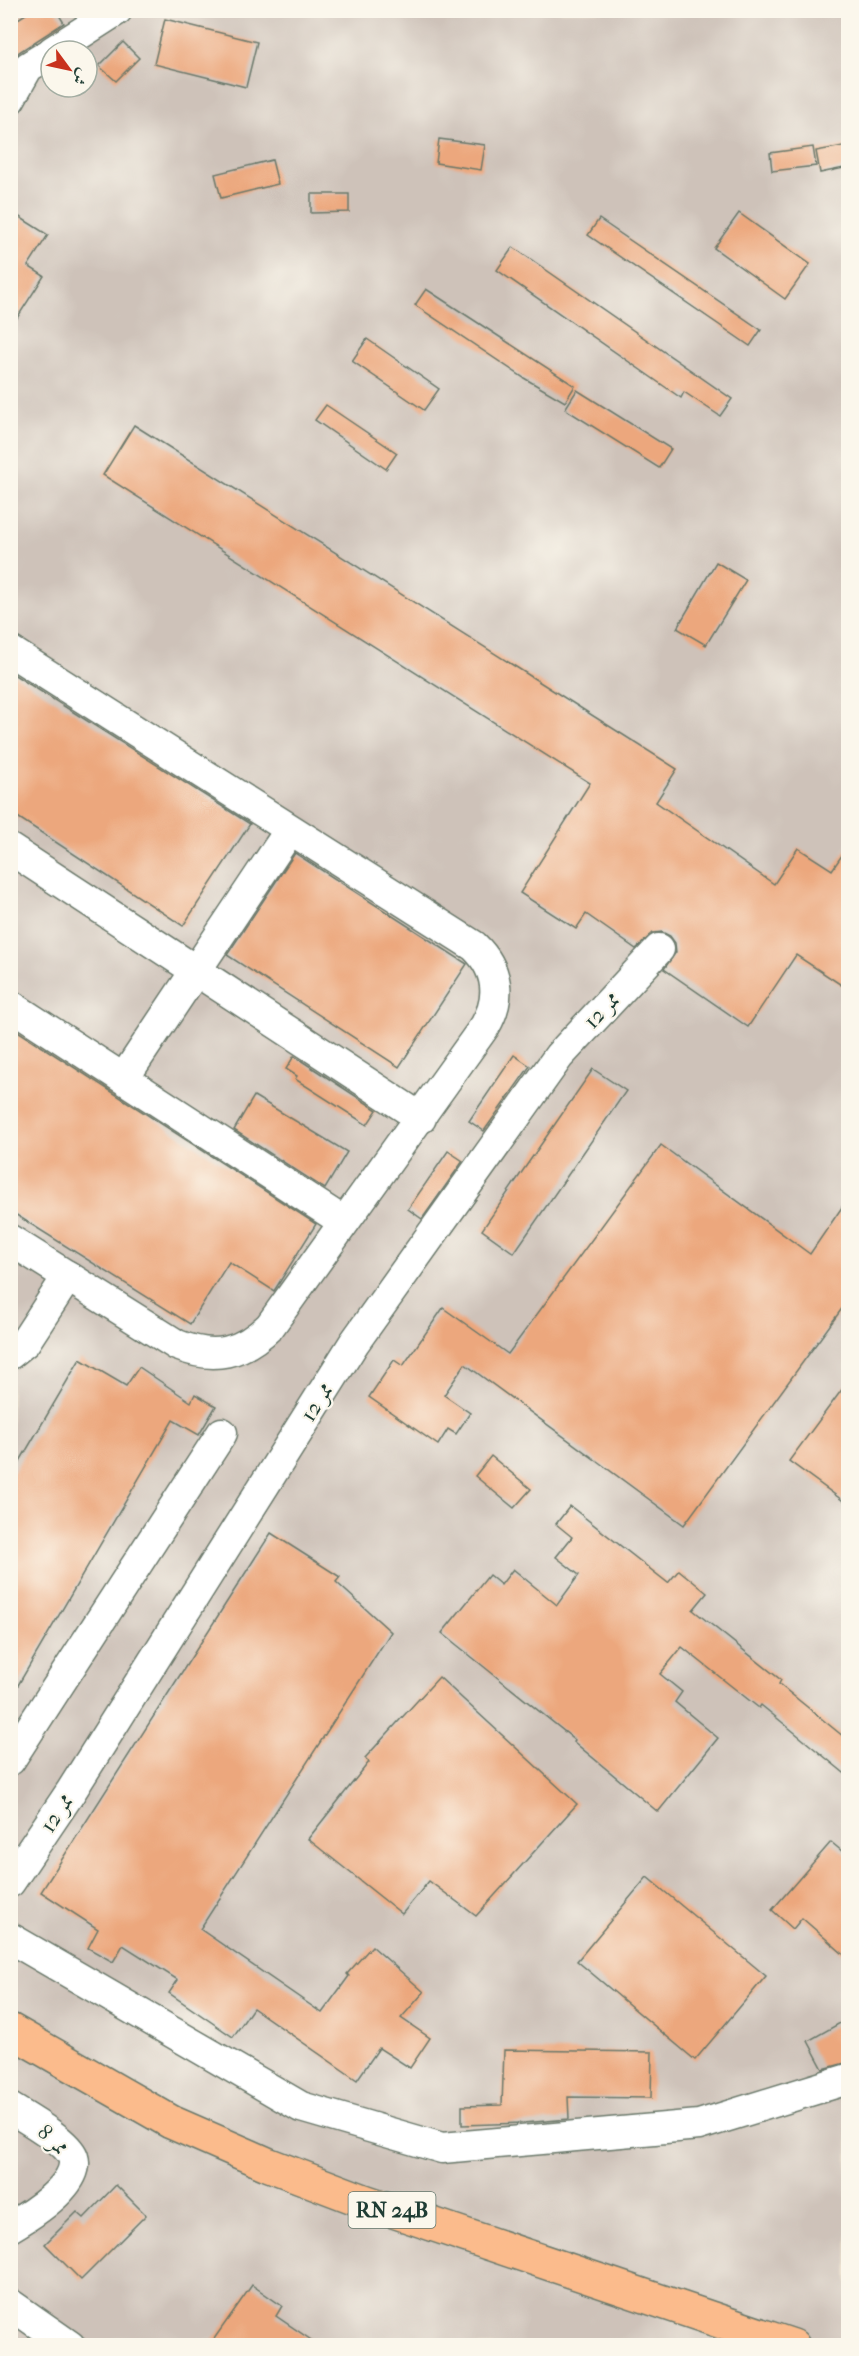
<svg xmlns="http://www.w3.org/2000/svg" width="859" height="2356" font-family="'IM FELL French Canon',Amiri,serif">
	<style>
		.industrial { fill: #cec2b9; fill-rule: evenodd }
		.building { fill: #eca77d }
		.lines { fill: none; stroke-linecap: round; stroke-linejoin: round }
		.minor-casing { stroke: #6a786a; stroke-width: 33 }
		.major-casing { stroke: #6a786a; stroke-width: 36 }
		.minor { stroke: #fff; stroke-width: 30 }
		.major { stroke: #fbbb8c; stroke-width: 33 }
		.labels { text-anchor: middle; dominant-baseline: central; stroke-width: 4.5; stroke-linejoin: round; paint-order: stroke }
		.shield { fill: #fbf7ec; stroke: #61756b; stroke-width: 1.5 }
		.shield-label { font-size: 21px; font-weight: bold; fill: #1f3d34 }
		.street-label { font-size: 22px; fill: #1f3d34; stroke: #fbf7ec }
	</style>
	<rect width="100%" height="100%" fill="#fbf7ec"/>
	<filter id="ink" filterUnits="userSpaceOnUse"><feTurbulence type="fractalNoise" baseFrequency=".0167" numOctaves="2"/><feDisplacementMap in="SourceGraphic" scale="12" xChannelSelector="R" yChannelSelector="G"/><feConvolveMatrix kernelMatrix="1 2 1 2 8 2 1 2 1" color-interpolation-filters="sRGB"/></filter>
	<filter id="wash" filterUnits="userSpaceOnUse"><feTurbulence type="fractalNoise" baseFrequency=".008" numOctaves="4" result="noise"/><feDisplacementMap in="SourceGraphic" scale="24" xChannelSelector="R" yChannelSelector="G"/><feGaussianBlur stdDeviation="1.35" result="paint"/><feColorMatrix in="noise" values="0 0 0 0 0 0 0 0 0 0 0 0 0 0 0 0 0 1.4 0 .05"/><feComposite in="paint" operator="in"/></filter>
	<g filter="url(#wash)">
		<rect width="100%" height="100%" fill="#f4e6ce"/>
		<!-- industrial -->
		<path class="industrial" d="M 11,11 L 848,11 L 848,2342 L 846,2346 L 11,2346 ZM 51,51 L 87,51 L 87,87 L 51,87 Z"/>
		<g id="blocks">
			<!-- building -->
			<g class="building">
				<path d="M 32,10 L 56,10 L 64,23 L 19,52 L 10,63 L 10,24 Z"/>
				<path d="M 165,19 L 257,42 L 246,87 L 154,64 Z"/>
				<path d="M 123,42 L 139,58 L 116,81 L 99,66 Z"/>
				<path d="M 439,139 L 485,145 L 481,170 L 436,163 Z"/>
				<path d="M 849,145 L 849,167 L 820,173 L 816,151 Z"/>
				<path d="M 813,147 L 816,166 L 772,171 L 770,153 Z"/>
				<path d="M 272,160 L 278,184 L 221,198 L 215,174 Z"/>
				<path d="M 311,194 L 349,194 L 349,212 L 311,213 Z"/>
				<path d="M 10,211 L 48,235 L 28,266 L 44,276 L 10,329 Z"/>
				<path d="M 739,213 L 810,264 L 785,299 L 714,248 Z"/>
				<path d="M 599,219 L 761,330 L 750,346 L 588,235 Z"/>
				<path d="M 513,247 L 732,399 L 720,416 L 684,392 L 681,398 L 497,270 Z"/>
				<path d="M 426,289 L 575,386 L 565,402 L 524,378 L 415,305 Z"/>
				<path d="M 367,339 L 439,389 L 424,410 L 352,361 Z"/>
				<path d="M 577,390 L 671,449 L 659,468 L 565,409 Z"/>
				<path d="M 326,405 L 397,453 L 386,469 L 315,420 Z"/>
				<path d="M 134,425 L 677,769 L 656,802 L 774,884 L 798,848 L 832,870 L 849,845 L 849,990 L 796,955 L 748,1027 L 664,969 L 676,952 L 675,943 L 670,936 L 662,932 L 653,933 L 636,949 L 586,914 L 576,929 L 520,893 L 590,783 L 103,475 Z"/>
				<path d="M 716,562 L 746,580 L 706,645 L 677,628 Z"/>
				<path d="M 10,672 L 250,824 L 183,926 L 10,812 Z"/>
				<path d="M 295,853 L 467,964 L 399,1067 L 227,955 Z"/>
				<path d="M 10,1026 L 316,1224 L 274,1291 L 229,1262 L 190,1324 L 10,1211 Z"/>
				<path d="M 514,1055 L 530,1066 L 484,1131 L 469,1121 Z"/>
				<path d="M 294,1056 L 377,1110 L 367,1125 L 295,1079 L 297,1076 L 286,1069 Z"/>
				<path d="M 593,1069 L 626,1091 L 514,1253 L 482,1230 Z"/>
				<path d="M 254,1096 L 347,1152 L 325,1189 L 234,1130 Z"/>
				<path d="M 661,1145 L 810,1254 L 849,1197 L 849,1299 L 684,1525 L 465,1364 L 444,1395 L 470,1413 L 456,1434 L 448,1429 L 438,1445 L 369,1397 L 394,1360 L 403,1366 L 443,1308 L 508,1354 Z"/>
				<path d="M 448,1151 L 463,1161 L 422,1219 L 408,1209 Z"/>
				<path d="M 80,1359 L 126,1386 L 139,1367 L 191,1402 L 195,1394 L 216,1406 L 199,1435 L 173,1420 L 10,1699 L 10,1478 Z"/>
				<path d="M 849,1380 L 849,1505 L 789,1461 Z"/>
				<path d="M 491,1456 L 531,1489 L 514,1508 L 475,1476 Z"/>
				<path d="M 570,1506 L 668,1583 L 679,1570 L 707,1593 L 693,1610 L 781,1680 L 779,1684 L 849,1741 L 849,1777 L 761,1705 L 759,1708 L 682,1647 L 660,1674 L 682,1692 L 675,1702 L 718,1738 L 658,1812 L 574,1742 L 575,1740 L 442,1633 L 489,1575 L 501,1585 L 513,1569 L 557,1605 L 579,1575 L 556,1557 L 572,1537 L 556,1524 Z"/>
				<path d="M 271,1533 L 340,1577 L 336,1582 L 391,1632 L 200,1929 L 322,2013 L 349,1976 L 347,1974 L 372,1946 L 424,1992 L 401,2018 L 430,2038 L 410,2068 L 379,2048 L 357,2080 L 253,2008 L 233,2037 L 169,1993 L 178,1980 L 123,1945 L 113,1962 L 88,1948 L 98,1929 L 41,1892 Z"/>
				<path d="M 439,1677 L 577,1804 L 476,1916 L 429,1881 L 402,1914 L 308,1839 L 369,1762 L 365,1758 Z"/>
				<path d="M 831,1842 L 849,1857 L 849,1959 L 802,1918 L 793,1929 L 772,1910 Z"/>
				<path d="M 647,1877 L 766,1976 L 695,2060 L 577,1961 Z"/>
				<path d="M 849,2018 L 849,2062 L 823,2069 L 808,2041 Z"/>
				<path d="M 504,2050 L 652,2052 L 651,2098 L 568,2097 L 569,2119 L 523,2123 L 462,2125 L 462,2106 L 502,2105 Z"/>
				<path d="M 116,2185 L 146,2215 L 81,2280 L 45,2244 L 77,2212 L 84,2218 Z"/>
				<path d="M 252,2285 L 282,2306 L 276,2316 L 320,2346 L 209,2346 Z"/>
			</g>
		</g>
	</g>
	<g filter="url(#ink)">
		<use href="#blocks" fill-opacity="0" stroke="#6a786a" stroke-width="1.5"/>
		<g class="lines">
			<defs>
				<g id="minor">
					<path d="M 53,51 L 117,10"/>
					<path d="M 10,99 L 28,67 L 51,53"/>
					<path d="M 10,651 L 474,946 C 498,969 502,997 485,1026 L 270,1326 C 241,1354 214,1360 177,1345 L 10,1240"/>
					<path d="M 10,849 L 421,1118"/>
					<path d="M 10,1005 L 344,1222"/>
					<path d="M 124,1078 L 290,830"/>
					<path d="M 10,1354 L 25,1342 L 68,1276"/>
					<path d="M 10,1760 L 222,1433"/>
					<path d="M 10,1882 L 70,1793 L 354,1343 L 559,1056 L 659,949"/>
					<path d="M 10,1938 L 301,2107 L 442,2148 L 699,2125 L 848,2079"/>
					<path d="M 10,2108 C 26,2118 67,2141 73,2157 C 82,2184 29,2216 10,2227"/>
					<path d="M 10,2304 L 70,2346"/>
				</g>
				<path id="major" d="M 10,2030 L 171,2122 L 267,2164 L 364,2201 L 793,2346"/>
			</defs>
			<!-- minor casing -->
			<use href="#minor" class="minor-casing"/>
			<!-- major casing -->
			<use href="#major" class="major-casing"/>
			<!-- minor -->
			<use href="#minor" class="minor"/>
			<!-- major -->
			<use href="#major" class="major"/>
		</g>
	</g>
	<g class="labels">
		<!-- shield labels -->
		<rect class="shield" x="348.5" y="2192" width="87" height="36" rx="4.5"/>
		<g class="shield-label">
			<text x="392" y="2210">RN 24B</text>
		</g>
		<!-- street labels -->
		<g class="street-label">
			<text transform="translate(602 1010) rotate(-47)">ممر 12</text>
			<text transform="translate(317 1402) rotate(-58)">ممر 12</text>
			<text transform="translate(57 1813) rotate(-57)">ممر 12</text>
			<text transform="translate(53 2140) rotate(42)">ممر 8</text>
		</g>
	</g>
	<!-- margin -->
	<rect width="859" height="2356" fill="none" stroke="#fbf7ec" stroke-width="36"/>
	<!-- north arrow -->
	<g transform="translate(69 69) rotate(123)"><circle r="28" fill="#fbf7ec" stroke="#a3ada2" stroke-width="1.5"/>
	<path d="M0-4.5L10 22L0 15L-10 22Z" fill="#c8321e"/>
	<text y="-9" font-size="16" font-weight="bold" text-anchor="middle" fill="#1f3d34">ش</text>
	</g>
</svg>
